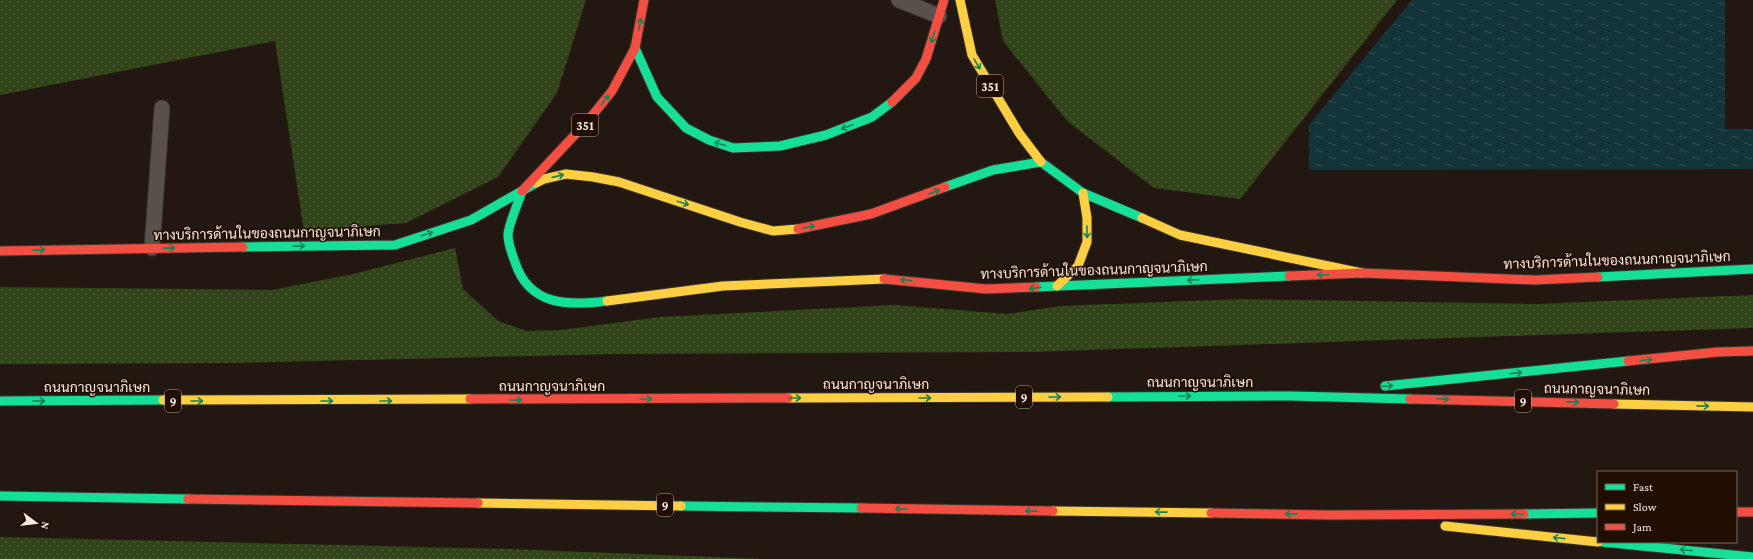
<svg xmlns="http://www.w3.org/2000/svg" width="1753" height="559" font-family="'Crimson Pro',Sarabun,serif">
	<style>
		.grass { fill: url(#grass-dots) }
		.water { fill: url(#water-ripples) }
		.lines { fill: none; stroke-linecap: round; stroke-linejoin: round }
		.lane-casing { stroke: #3a322d; stroke-width: 17 }
		.fast-casing { stroke: #3a322d; stroke-width: 11 }
		.slow-casing { stroke: #3a322d; stroke-width: 11 }
		.jam-casing { stroke: #3a322d; stroke-width: 11 }
		.lane { stroke: #58504a; stroke-width: 15 }
		.fast { stroke: #16e098; stroke-width: 9 }
		.slow { stroke: #ffcf43; stroke-width: 9 }
		.jam { stroke: #f24e42; stroke-width: 9 }
		.oneway { stroke: #1b8154 }
		.labels { text-anchor: middle; dominant-baseline: central; stroke-width: 3; stroke-linejoin: round; paint-order: stroke }
		.shield { fill: #210d02; stroke: #b7a79d; stroke-width: 1 }
		.shield-label { font-size: 13px; font-weight: bold; fill: #f7e9e0 }
		.street-label { font-size: 14px; fill: #f7e9e0; stroke: #210d02 }
	</style>
	<defs>
		<pattern id="grass-dots" width="8" height="8" patternUnits="userSpaceOnUse"><rect width="8" height="8" fill="#314318"/><path d="M2 2h.1M6 6h.1" fill="none" stroke="#505e39" stroke-width="1.8" stroke-linecap="round"/></pattern>
		<pattern id="water-ripples" width="26" height="14" patternUnits="userSpaceOnUse"><rect width="26" height="14" fill="#133439"/><path d="M2 4q2-2 4 0t4 0M15 11q2-2 4 0t4 0" fill="none" stroke="#365155"/></pattern>
	</defs>
	<rect width="100%" height="100%" fill="#231811"/>
	<!-- grass -->
	<g class="grass">
		<path d="M 0,0 L 586,0 L 557,93 L 498,177 L 406,223 L 304,231 L 275,41 L 0,95 Z"/>
		<path d="M 995,0 L 1397,0 L 1240,199 L 1154,188 L 1067,121 L 1003,41 Z"/>
		<path d="M 455,248 L 463,289 L 498,321 L 527,331 L 561,330 L 660,317 L 894,305 L 1008,314 L 1061,306 L 1242,299 L 1535,304 L 1753,295 L 1753,328 L 1027,352 L 612,354 L 230,363 L 0,364 L 0,287 L 272,290 L 353,274 Z"/>
		<path d="M 0,537 L 510,549 L 767,559 L 0,559 Z"/>
	</g>
	<!-- water -->
	<path class="water" d="M 1412,0 L 1725,0 L 1725,129 L 1753,129 L 1753,169 L 1309,170 L 1309,125 Z"/>
	<g class="lines">
		<defs>
			<g id="lane">
				<path d="M 899,0 L 939,16"/>
				<path d="M 152,248 L 162,108"/>
			</g>
			<g id="fast">
				<path d="M 635,48 L 657,97 L 686,128 L 709,140 L 733,148 L 780,146 L 826,135 L 872,117 L 892,102"/>
				<path d="M 945,187 L 993,170 L 1041,162 L 1083,193 L 1142,218"/>
				<path d="M 522,191 C 519,201 508,226 508,235 C 508,244 512,254 515,262 C 529,306 568,306 607,301"/>
				<path d="M 243,247 L 395,245 L 471,220 L 536,183"/>
				<path d="M 1598,277 L 1753,269"/>
				<path d="M 1036,287 L 1289,276"/>
				<path d="M 1385,386 L 1628,361"/>
				<path d="M 1108,397 L 1292,396 L 1410,399"/>
				<path d="M 0,401 L 163,400"/>
				<path d="M 0,496 L 188,499"/>
				<path d="M 681,506 L 861,508"/>
				<path d="M 1524,514 L 1598,513"/>
				<path d="M 1602,542 L 1753,557"/>
			</g>
			<g id="slow">
				<path d="M 960,0 L 972,55 L 1019,133 L 1041,162"/>
				<path d="M 536,183 L 544,179 L 566,174 L 593,177 L 619,182 L 740,222 L 773,231 L 798,229"/>
				<path d="M 1142,218 L 1180,235 L 1362,273"/>
				<path d="M 1057,286 L 1078,266 L 1087,242 L 1087,218 L 1083,193"/>
				<path d="M 607,301 L 723,286 L 884,279"/>
				<path d="M 788,398 L 1108,397"/>
				<path d="M 163,400 L 470,399"/>
				<path d="M 1614,404 L 1753,407"/>
				<path d="M 478,503 L 681,506"/>
				<path d="M 1053,511 L 1211,513"/>
				<path d="M 1445,526 L 1598,542"/>
			</g>
			<g id="jam">
				<path d="M 892,102 L 916,78 L 926,59 L 944,0"/>
				<path d="M 522,191 L 587,122 L 612,91 L 635,48 L 644,0"/>
				<path d="M 798,229 L 871,214 L 945,187"/>
				<path d="M 0,251 L 243,247"/>
				<path d="M 1289,276 L 1362,273 L 1535,280 L 1598,277"/>
				<path d="M 884,279 L 986,289 L 1036,287"/>
				<path d="M 1628,361 L 1718,352 L 1753,351"/>
				<path d="M 470,399 L 788,398"/>
				<path d="M 1410,399 L 1614,404"/>
				<path d="M 188,499 L 478,503"/>
				<path d="M 861,508 L 1053,511"/>
				<path d="M 1736,512 L 1753,512"/>
				<path d="M 1211,513 L 1330,515 L 1524,514"/>
			</g>
		</defs>
		<!-- lane casing -->
		<use href="#lane" class="lane-casing"/>
		<!-- fast casing -->
		<use href="#fast" class="fast-casing"/>
		<!-- slow casing -->
		<use href="#slow" class="slow-casing"/>
		<!-- jam casing -->
		<use href="#jam" class="jam-casing"/>
		<!-- lane -->
		<use href="#lane" class="lane"/>
		<!-- fast -->
		<use href="#fast" class="fast"/>
		<!-- slow -->
		<use href="#slow" class="slow"/>
		<!-- jam -->
		<use href="#jam" class="jam"/>
	</g>
	<!-- one-way arrows -->
	<defs><path id="oneway-shaft" d="M-6 0H5M1.5-3L5.5 0L1.5 3" fill="none" stroke-width="1.6" stroke-linecap="round" stroke-linejoin="round"/></defs>
	<g class="oneway">
		<use href="#oneway-shaft" transform="translate(640 24) rotate(-79)"/>
		<use href="#oneway-shaft" transform="translate(933 37) rotate(106)"/>
		<use href="#oneway-shaft" transform="translate(977 64) rotate(59)"/>
		<use href="#oneway-shaft" transform="translate(605 100) rotate(-51)"/>
		<use href="#oneway-shaft" transform="translate(847 127) rotate(159)"/>
		<use href="#oneway-shaft" transform="translate(720 144) rotate(-162)"/>
		<use href="#oneway-shaft" transform="translate(558 176) rotate(-13)"/>
		<use href="#oneway-shaft" transform="translate(934 192) rotate(-20)"/>
		<use href="#oneway-shaft" transform="translate(683 203) rotate(18)"/>
		<use href="#oneway-shaft" transform="translate(809 227) rotate(-11)"/>
		<use href="#oneway-shaft" transform="translate(1087 232) rotate(89)"/>
		<use href="#oneway-shaft" transform="translate(427 234) rotate(-18)"/>
		<use href="#oneway-shaft" transform="translate(299 246) rotate(-1)"/>
		<use href="#oneway-shaft" transform="translate(169 248) rotate(-1)"/>
		<use href="#oneway-shaft" transform="translate(39 250) rotate(-1)"/>
		<use href="#oneway-shaft" transform="translate(1323 275) rotate(178)"/>
		<use href="#oneway-shaft" transform="translate(906 280) rotate(-174)"/>
		<use href="#oneway-shaft" transform="translate(1193 280) rotate(178)"/>
		<use href="#oneway-shaft" transform="translate(1035 288) rotate(175)"/>
		<use href="#oneway-shaft" transform="translate(1646 360) rotate(-6)"/>
		<use href="#oneway-shaft" transform="translate(1516 373) rotate(-6)"/>
		<use href="#oneway-shaft" transform="translate(1387 386) rotate(-6)"/>
		<use href="#oneway-shaft" transform="translate(1185 396)"/>
		<use href="#oneway-shaft" transform="translate(1055 397)"/>
		<use href="#oneway-shaft" transform="translate(795 398)"/>
		<use href="#oneway-shaft" transform="translate(925 398)"/>
		<use href="#oneway-shaft" transform="translate(646 399)"/>
		<use href="#oneway-shaft" transform="translate(1443 399) rotate(1)"/>
		<use href="#oneway-shaft" transform="translate(516 400)"/>
		<use href="#oneway-shaft" transform="translate(39 401)"/>
		<use href="#oneway-shaft" transform="translate(197 401)"/>
		<use href="#oneway-shaft" transform="translate(327 401)"/>
		<use href="#oneway-shaft" transform="translate(386 401)"/>
		<use href="#oneway-shaft" transform="translate(1573 402) rotate(1)"/>
		<use href="#oneway-shaft" transform="translate(1703 406) rotate(1)"/>
		<use href="#oneway-shaft" transform="translate(901 509) rotate(-179)"/>
		<use href="#oneway-shaft" transform="translate(1031 511) rotate(-179)"/>
		<use href="#oneway-shaft" transform="translate(1161 512) rotate(-179)"/>
		<use href="#oneway-shaft" transform="translate(1291 514) rotate(-179)"/>
		<use href="#oneway-shaft" transform="translate(1517 514) rotate(180)"/>
		<use href="#oneway-shaft" transform="translate(1559 538) rotate(-174)"/>
		<use href="#oneway-shaft" transform="translate(1686 550) rotate(-174)"/>
	</g>
	<g class="labels">
		<!-- shield labels -->
		<g class="shield">
			<rect x="977" y="75" width="26" height="22" rx="3"/>
			<rect x="572" y="114" width="26" height="22" rx="3"/>
			<rect x="1016" y="386" width="16" height="22" rx="3"/>
			<rect x="165" y="390" width="16" height="22" rx="3"/>
			<rect x="1515" y="390" width="16" height="22" rx="3"/>
			<rect x="657" y="494" width="16" height="22" rx="3"/>
		</g>
		<g class="shield-label">
			<text x="990" y="86">351</text>
			<text x="585" y="125">351</text>
			<text x="1024" y="397">9</text>
			<text x="173" y="401">9</text>
			<text x="1523" y="401">9</text>
			<text x="665" y="505">9</text>
		</g>
		<!-- street labels -->
		<g class="street-label">
			<text transform="translate(267 233) rotate(-1)">ทางบริการด้านในของถนนกาญจนาภิเษก</text>
			<text transform="translate(1617 260) rotate(-2)">ทางบริการด้านในของถนนกาญจนาภิเษก</text>
			<text transform="translate(1094 270) rotate(-2)">ทางบริการด้านในของถนนกาญจนาภิเษก</text>
			<text x="1200" y="382">ถนนกาญจนาภิเษก</text>
			<text x="876" y="384">ถนนกาญจนาภิเษก</text>
			<text x="552" y="386">ถนนกาญจนาภิเษก</text>
			<text x="97" y="387">ถนนกาญจนาภิเษก</text>
			<text transform="translate(1597 389) rotate(1)">ถนนกาญจนาภิเษก</text>
		</g>
	</g>
	<!-- legend -->
	<rect x="1597" y="471" width="140" height="72" fill="#210d02" stroke="#77655b"/>
	<rect x="1605" y="484" width="20" height="6" fill="#16e098" stroke="#77655b"/>
	<text x="1633" y="491" font-size="12" fill="#f7e9e0">Fast</text>
	<rect x="1605" y="504" width="20" height="6" fill="#ffcf43" stroke="#77655b"/>
	<text x="1633" y="511" font-size="12" fill="#f7e9e0">Slow</text>
	<rect x="1605" y="524" width="20" height="6" fill="#f24e42" stroke="#77655b"/>
	<text x="1633" y="531" font-size="12" fill="#f7e9e0">Jam</text>
	<!-- north arrow -->
	<g transform="translate(36 523) rotate(105)" stroke="#210d02" stroke-width="3" paint-order="stroke">
	<path d="M0-3L7 15L0 10L-7 15Z" fill="#f7e9e0"/>
	<text y="-6" font-size="11" font-weight="bold" text-anchor="middle" fill="#f7e9e0">N</text>
	</g>
</svg>
